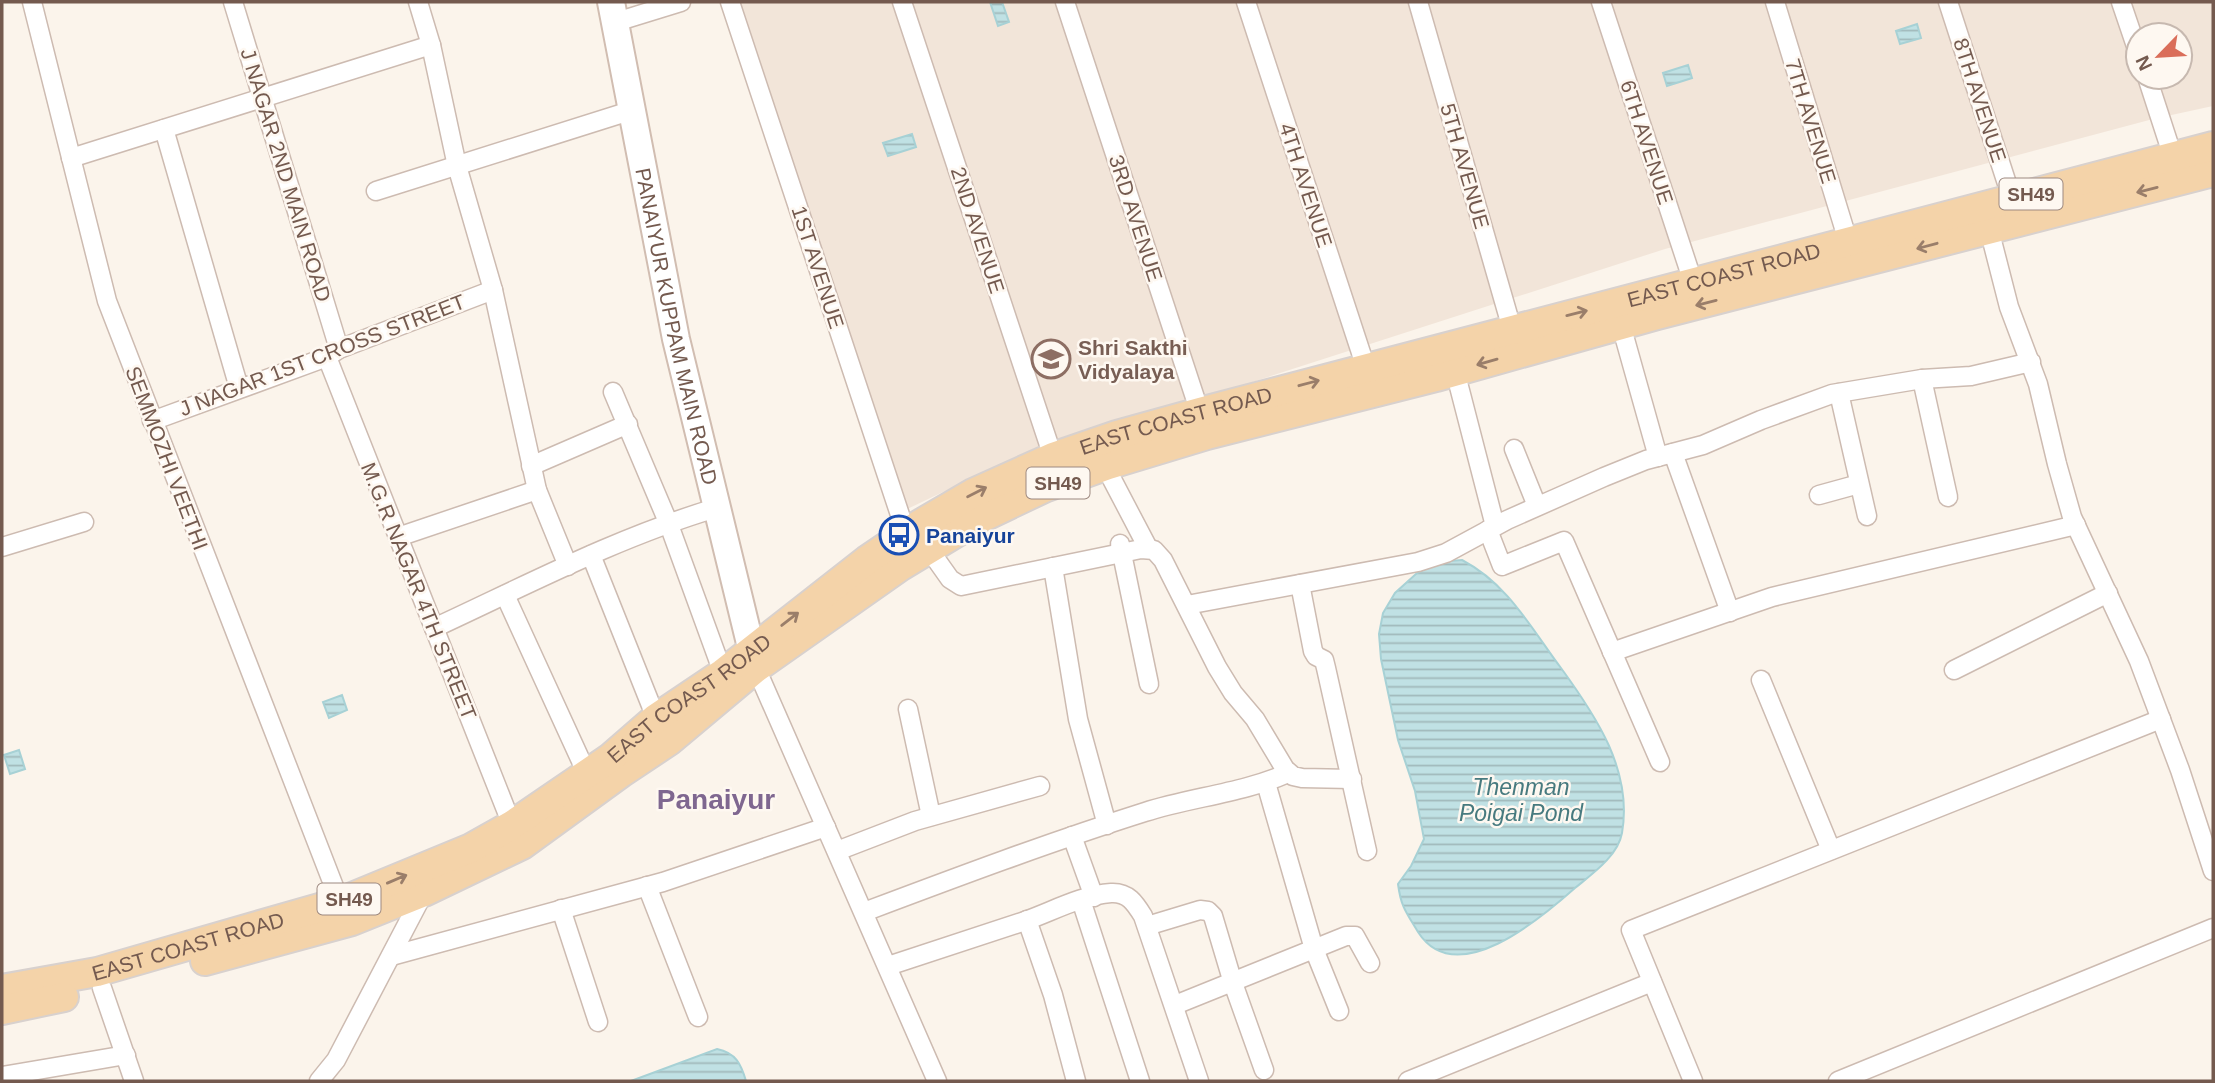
<svg xmlns="http://www.w3.org/2000/svg" width="2215" height="1083" font-family="Arial,sans-serif">
	<style>
		.residential { fill: #f2e5d9; fill-rule: evenodd }
		.water { fill: url(#water-rules); stroke: #a7d1d5; stroke-width: 2 }
		.lines { fill: none; stroke-linecap: round; stroke-linejoin: round }
		.street-casing { stroke: #cdbbb1; stroke-width: 21 }
		.secondary-casing { stroke: #d1bdb1; stroke-width: 30 }
		.primary-casing { stroke: #d8d1ce; stroke-width: 32 }
		.street { stroke: #fff; stroke-width: 18 }
		.secondary { stroke: #fff; stroke-width: 26 }
		.primary { stroke: #f4d3a9; stroke-width: 28 }
		.oneway { stroke: #9a7e6a }
		.labels { text-anchor: middle; dominant-baseline: central; stroke-width: 5; stroke-linejoin: round; paint-order: stroke }
		.shield { fill: #fef8f1; stroke: #9d8980; stroke-width: 2 }
		.shield-label { font-size: 19px; font-weight: bold; fill: #745a4f }
		.street-label { font-size: 21px; fill: #745a4f; stroke: #fef8f1 }
		.education-label { font-size: 21px; font-weight: bold; fill: #785e54; stroke: #fef8f1; text-anchor: start }
		.transit-label { font-size: 21px; font-weight: bold; fill: #164399; stroke: #fef8f1; text-anchor: start }
		.water-label { font-size: 23px; font-style: italic; fill: #477a7f; stroke: #fef8f1 }
		.district-label { font-size: 28px; font-weight: bold; fill: #7f6790; stroke: #fef8f1 }
	</style>
	<defs>
		<pattern id="water-rules" width="6" height="5" patternUnits="userSpaceOnUse" patternTransform="scale(1.75)"><rect width="6" height="5" fill="#c0e1e4"/><path d="M0 2.5h6" fill="none" stroke="#a1b9bb"/></pattern>
	</defs>
	<rect width="100%" height="100%" fill="#fbf4eb"/>
	<!-- residential -->
	<path class="residential" d="M 735,2 L 2213,2 L 2213,106 L 2153,119 L 1665,249 L 1181,405 L 1033,449 L 903,511 ZM 2138,35 L 2180,35 L 2180,77 L 2138,77 Z"/>
	<!-- water -->
	<g class="water">
		<path d="M 990,2 L 1002,2 L 1009,22 L 998,26 Z"/>
		<path d="M 1917,24 L 1921,38 L 1900,44 L 1896,31 Z"/>
		<path d="M 1688,65 L 1692,78 L 1667,86 L 1663,73 Z"/>
		<path d="M 912,134 L 916,147 L 888,156 L 883,143 Z"/>
		<path d="M 1462,560 C 1508,584 1531,628 1561,668 C 1596,716 1633,771 1622,833 C 1618,856 1592,874 1575,888 C 1540,919 1456,991 1418,932 C 1406,912 1401,907 1398,884 L 1411,866 L 1424,839 L 1415,791 L 1398,740 L 1381,659 L 1379,634 L 1383,613 L 1395,593 L 1417,573 L 1438,562 Z"/>
		<path d="M 342,695 L 347,710 L 329,718 L 323,702 Z"/>
		<path d="M 19,750 L 25,769 L 10,774 L 4,755 Z"/>
		<path d="M 717,1049 C 736,1053 741,1064 746,1081 L 631,1081 Z"/>
	</g>
	<g class="lines">
		<defs>
			<g id="street">
				<path d="M 32,2 L 107,301 L 340,902"/>
				<path d="M 233,2 L 339,349"/>
				<path d="M 418,2 L 431,45 L 457,166 L 493,290 L 537,490 L 568,566"/>
				<path d="M 730,2 L 906,533"/>
				<path d="M 902,2 L 1053,457"/>
				<path d="M 1065,2 L 1203,422"/>
				<path d="M 1246,2 L 1366,368"/>
				<path d="M 1418,2 L 1512,329"/>
				<path d="M 1601,2 L 1693,282"/>
				<path d="M 1775,2 L 1848,241"/>
				<path d="M 1948,2 L 2012,199"/>
				<path d="M 2121,2 L 2138,52"/>
				<path d="M 616,22 L 681,2"/>
				<path d="M 2147,77 L 2173,157"/>
				<path d="M 164,129 L 239,388"/>
				<path d="M 71,158 L 431,45"/>
				<path d="M 376,191 L 633,110"/>
				<path d="M 1989,229 L 2009,307 L 2038,384 L 2057,464 L 2072,517 L 2139,661 L 2180,770 L 2213,871"/>
				<path d="M 1621,325 L 1658,457"/>
				<path d="M 327,357 L 512,825"/>
				<path d="M 1455,371 L 1495,526"/>
				<path d="M 1922,379 L 1948,497"/>
				<path d="M 613,392 L 668,522 L 723,673"/>
				<path d="M 1839,393 L 1867,516"/>
				<path d="M 152,421 L 327,357 L 339,349 L 493,290"/>
				<path d="M 1514,449 L 1537,506"/>
				<path d="M 1673,453 L 1730,612"/>
				<path d="M 531,466 L 628,424"/>
				<path d="M 1105,466 L 1148,548"/>
				<path d="M 1819,495 L 1859,484"/>
				<path d="M 1488,530 L 1502,566 L 1564,541 L 1660,762"/>
				<path d="M 398,537 L 537,490"/>
				<path d="M 1120,544 L 1149,684"/>
				<path d="M 2,547 L 84,522"/>
				<path d="M 928,548 L 950,579 L 961,586 L 1141,549 L 1154,550 L 1163,560 L 1217,667 L 1233,693 L 1255,719 L 1285,769 L 1293,776 L 1302,778 L 1352,779"/>
				<path d="M 591,555 L 656,718"/>
				<path d="M 1053,567 L 1078,719 L 1107,825"/>
				<path d="M 1300,584 L 1313,651 L 1316,656 L 1324,660 L 1326,668 L 1367,851"/>
				<path d="M 505,595 L 587,774"/>
				<path d="M 1187,605 L 1418,562 L 1446,553 L 1507,520 L 1604,477 L 1646,460 L 1703,445 L 1761,420 L 1832,394 L 1922,379 L 1971,376 L 2031,362"/>
				<path d="M 434,628 C 527,585 618,537 716,508"/>
				<path d="M 1612,652 L 1772,597 L 2076,525"/>
				<path d="M 756,668 L 937,1081"/>
				<path d="M 1954,670 L 2108,593"/>
				<path d="M 1761,680 L 1831,850"/>
				<path d="M 908,709 L 931,816"/>
				<path d="M 1266,783 L 1314,949 L 1339,1011"/>
				<path d="M 1072,836 L 1094,897"/>
				<path d="M 837,851 L 915,821 L 1040,786"/>
				<path d="M 647,886 L 698,1017"/>
				<path d="M 1081,900 L 1140,1081"/>
				<path d="M 561,909 L 598,1022"/>
				<path d="M 864,912 C 957,877 1050,842 1145,812 C 1192,797 1243,793 1288,773"/>
				<path d="M 1027,920 L 1053,995 L 1076,1081"/>
				<path d="M 1147,926 L 1200,910 L 1208,911 L 1213,916 L 1233,983 L 1264,1070"/>
				<path d="M 391,956 L 663,882 L 826,827"/>
				<path d="M 888,966 C 933,951 979,936 1025,921 C 1053,911 1082,895 1111,893 C 1128,892 1135,903 1143,916 L 1199,1081"/>
				<path d="M 102,988 L 134,1081"/>
				<path d="M 1175,1005 L 1346,936 L 1355,936 L 1370,963"/>
				<path d="M 2,1076 L 126,1055"/>
				<path d="M 319,1081 L 336,1060 L 424,892"/>
				<path d="M 1408,1081 L 1652,982"/>
				<path d="M 1693,1081 L 1631,930 L 2161,719"/>
				<path d="M 1838,1081 L 2213,928"/>
			</g>
			<g id="secondary">
				<path id="s1" d="M 611,2 L 676,339 L 756,668"/>
			</g>
			<g id="primary">
				<path d="M 205,961 L 352,921 L 424,892 L 522,845 L 621,773 L 669,741 L 756,668 L 901,566 L 977,520 L 1044,488 L 1108,465 L 1207,435 L 1436,377 L 1657,315 L 2213,172"/>
				<path id="s2" d="M 2,989 L 97,972 L 340,902 L 471,848 L 512,825 L 610,758 L 656,718 L 723,673 L 867,560 L 920,524 L 973,493 L 1053,457 L 1117,435 L 1200,412 L 2213,146"/>
				<path d="M 2,1010 L 64,997"/>
			</g>
		</defs>
		<!-- street casing -->
		<use href="#street" class="street-casing"/>
		<!-- secondary casing -->
		<use href="#secondary" class="secondary-casing"/>
		<!-- primary casing -->
		<use href="#primary" class="primary-casing"/>
		<!-- street -->
		<use href="#street" class="street"/>
		<!-- secondary -->
		<use href="#secondary" class="secondary"/>
		<!-- primary -->
		<use href="#primary" class="primary"/>
	</g>
	<!-- one-way arrows -->
	<defs><path id="oneway-shaft" d="M-6 0H5M1.5-3L5.5 0L1.5 3" fill="none" stroke-width="1.6" stroke-linecap="round" stroke-linejoin="round" transform="scale(1.75)"/></defs>
	<g class="oneway">
		<use href="#oneway-shaft" transform="translate(2147 190) rotate(166)"/>
		<use href="#oneway-shaft" transform="translate(1927 246) rotate(165)"/>
		<use href="#oneway-shaft" transform="translate(1706 303) rotate(166)"/>
		<use href="#oneway-shaft" transform="translate(1577 313) rotate(-14)"/>
		<use href="#oneway-shaft" transform="translate(1487 362) rotate(164)"/>
		<use href="#oneway-shaft" transform="translate(1309 383) rotate(-15)"/>
		<use href="#oneway-shaft" transform="translate(977 492) rotate(-27)"/>
		<use href="#oneway-shaft" transform="translate(790 619) rotate(-38)"/>
		<use href="#oneway-shaft" transform="translate(397 879) rotate(-23)"/>
	</g>
	<!-- icons -->
	<defs>
		<symbol id="school-ring" viewBox="-11 -11 22 22"><circle r="9.5" fill="#fef8f1" stroke="#8d6e63" stroke-width="1.5"/><path d="M0-5L7-2L0 1L-7-2ZM-4 1L0 2.5L4 1V4Q0 6-4 4Z" fill="#8d6e63"/></symbol>
		<symbol id="bus-ring" viewBox="-11 -11 22 22"><circle r="9.5" fill="#fef8f1" stroke="#1a4fb4" stroke-width="1.5"/><path d="M-5-6H5V4H4V6H2V4H-2V6H-4V4H-5ZM-3.5-4V0h7V-4ZM-3.5 1.2v1.5H-2V1.2ZM2 1.2v1.5H3.5V1.2Z" fill="#1a4fb4"/></symbol>
	</defs>
	<g fill-rule="evenodd">
		<use href="#school-ring" x="1029" y="337" width="44" height="44"/>
		<use href="#bus-ring" x="877" y="513" width="44" height="44"/>
	</g>
	<g class="labels">
		<!-- shield labels -->
		<g class="shield">
			<rect x="1999.5" y="178.5" width="63" height="31" rx="5"/>
			<rect x="1026.5" y="467.5" width="63" height="31" rx="5"/>
			<rect x="317.5" y="883.5" width="63" height="31" rx="5"/>
		</g>
		<g class="shield-label">
			<text x="2031" y="194">SH49</text>
			<text x="1058" y="483">SH49</text>
			<text x="349" y="899">SH49</text>
		</g>
		<!-- street labels -->
		<g class="street-label">
			<text transform="translate(1980 100) rotate(72)">8TH AVENUE</text>
			<text transform="translate(1811 121) rotate(73)">7TH AVENUE</text>
			<text transform="translate(1647 142) rotate(72)">6TH AVENUE</text>
			<text transform="translate(1465 166) rotate(74)">5TH AVENUE</text>
			<text transform="translate(286 175) rotate(73)">J NAGAR 2ND MAIN ROAD</text>
			<text transform="translate(1306 185) rotate(72)">4TH AVENUE</text>
			<text transform="translate(1136 218) rotate(72)">3RD AVENUE</text>
			<text transform="translate(978 230) rotate(72)">2ND AVENUE</text>
			<text transform="translate(818 267) rotate(72)">1ST AVENUE</text>
			<text stroke="none"><textPath href="#s2" startOffset="1890">EAST COAST ROAD</textPath></text>
			<text stroke="none"><textPath href="#s1" startOffset="331">PANAIYUR KUPPAM MAIN ROAD</textPath></text>
			<text transform="translate(322 355) rotate(-21)">J NAGAR 1ST CROSS STREET</text>
			<text stroke="none"><textPath href="#s2" startOffset="1323">EAST COAST ROAD</textPath></text>
			<text transform="translate(167 458) rotate(69)">SEMMOZHI VEETHI</text>
			<text transform="translate(419 591) rotate(68)">M.G.R NAGAR 4TH STREET</text>
			<text stroke="none"><textPath href="#s2" startOffset="756">EAST COAST ROAD</textPath></text>
			<text stroke="none"><textPath href="#s2" startOffset="191">EAST COAST ROAD</textPath></text>
		</g>
		<!-- education labels -->
		<g class="education-label">
			<text x="1078" y="347">Shri Sakthi<tspan x="1078" dy="24">Vidyalaya</tspan></text>
		</g>
		<!-- transit labels -->
		<g class="transit-label">
			<text x="926" y="535">Panaiyur</text>
		</g>
		<!-- water labels -->
		<g class="water-label">
			<text x="1521" y="787">Thenman<tspan x="1521" dy="26">Poigai Pond</tspan></text>
		</g>
		<!-- district labels -->
		<g class="district-label">
			<text x="716" y="799">Panaiyur</text>
		</g>
	</g>
	<!-- border -->
	<rect width="2215" height="1083" fill="none" stroke="#745a4f" stroke-width="7"/>
	<!-- north arrow -->
	<g transform="translate(2159 56) rotate(245)"><circle r="33" fill="#fef8f1" stroke="#c7b9b0" stroke-width="2"/>
	<path d="M0-5L12 26L0 18L-12 26Z" fill="#da6e5a"/>
	<text y="-10" font-size="19" font-weight="bold" text-anchor="middle" fill="#745a4f">N</text>
	</g>
</svg>
